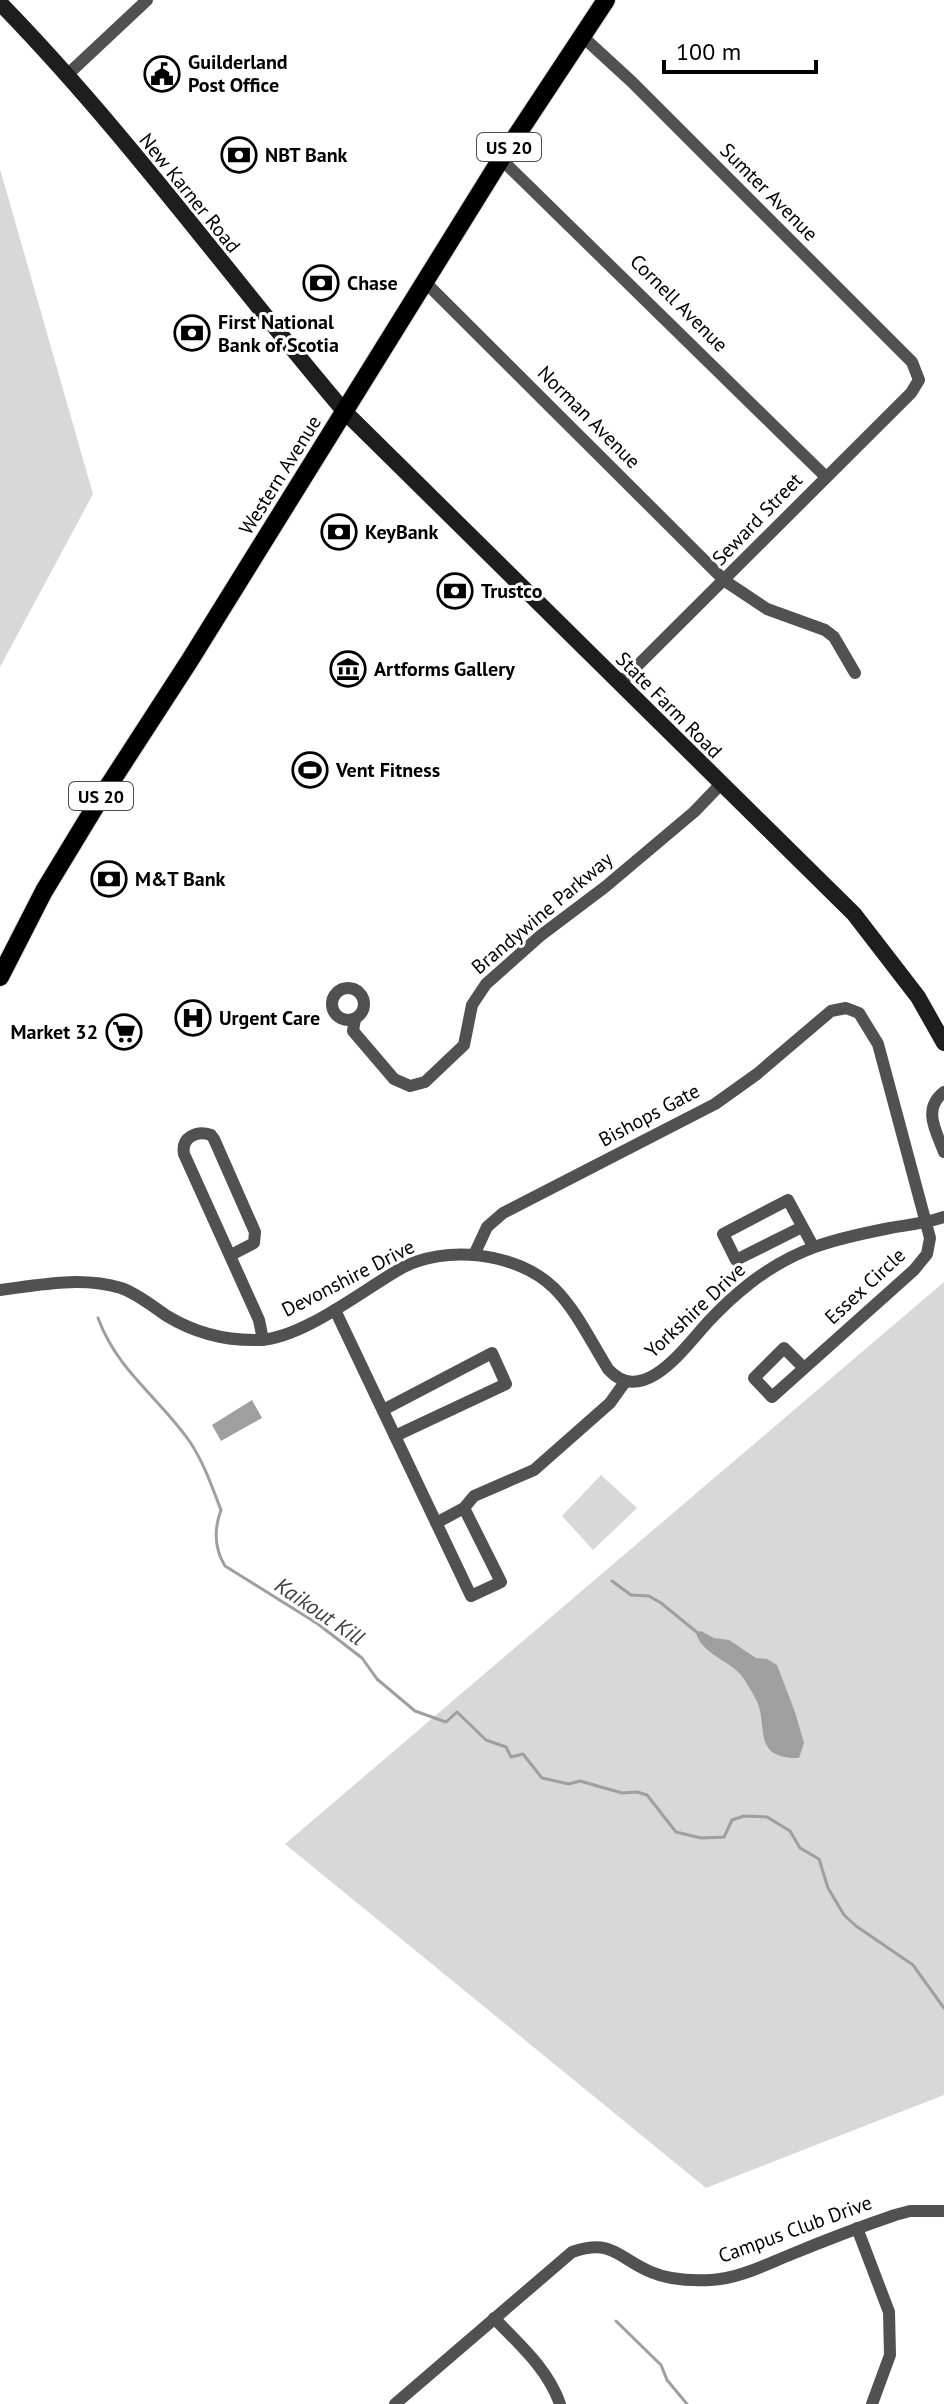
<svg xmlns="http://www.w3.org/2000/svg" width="944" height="2404" font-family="'PT Sans',sans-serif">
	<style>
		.green { fill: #d8d8d8 }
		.water { fill: #9f9f9f }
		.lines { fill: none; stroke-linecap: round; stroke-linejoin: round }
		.stream { stroke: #9f9f9f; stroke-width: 3 }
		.primary-casing { stroke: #dbdbdb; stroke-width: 20 }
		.minor { stroke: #515151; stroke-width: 12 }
		.secondary { stroke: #1e1e1e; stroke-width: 16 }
		.primary { stroke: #000; stroke-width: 18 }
		.labels { text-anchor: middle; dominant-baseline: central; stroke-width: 6; stroke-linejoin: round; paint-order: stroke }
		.shield { fill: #fff; stroke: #4c4c4c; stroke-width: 2 }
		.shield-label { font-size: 18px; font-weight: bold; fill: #000 }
		.poi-label { font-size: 20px; font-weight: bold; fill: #000; stroke: #fff; text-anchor: start }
		.street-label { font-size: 20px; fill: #000; stroke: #fff }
		.water-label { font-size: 22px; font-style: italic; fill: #404040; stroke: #fff }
	</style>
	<rect width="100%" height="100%" fill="#fff"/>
	<!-- green -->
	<g class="green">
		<path d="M 0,169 L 93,494 L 0,667 Z"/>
		<path d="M 944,1282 L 944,2095 L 706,2188 L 285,1844 Z"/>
		<path d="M 601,1475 L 637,1508 L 593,1550 L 562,1516 Z"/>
	</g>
	<!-- water -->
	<g class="water">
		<path d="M 252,1400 L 262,1418 L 221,1441 L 212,1425 Z"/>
		<path d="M 701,1631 L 714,1638 L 729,1640 L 756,1658 L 767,1659 L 777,1665 L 795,1712 L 804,1743 L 799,1758 C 748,1759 771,1721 754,1696 C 750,1689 746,1681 741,1675 C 728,1660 702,1654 696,1633 Z"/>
	</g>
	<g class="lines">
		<!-- stream -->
		<g class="stream">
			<path d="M 98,1318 C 118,1372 159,1397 190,1442 C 204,1463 212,1487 221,1510 C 214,1529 214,1548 225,1566 L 318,1624 L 362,1658 L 377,1679 L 415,1711 L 446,1722 L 457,1712 L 486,1740 L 506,1747 L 511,1757 L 523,1754 L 542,1778 L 569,1784 L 580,1781 L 622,1793 L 637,1792 L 647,1795 L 676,1832 L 701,1838 L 724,1837 L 732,1820 L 744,1816 L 767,1817 L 790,1831 L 800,1848 L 819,1859 L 828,1888 L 844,1915 L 856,1926 L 913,1965 L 944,2008"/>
			<path d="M 612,1581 L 631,1595 L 649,1596 L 661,1603 L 699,1634"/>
			<path d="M 616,2321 L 661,2365 L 667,2380 L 687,2404"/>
		</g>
		<defs>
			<path id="primary" d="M 0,977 L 44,891 L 98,802 L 190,660 L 501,159 L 606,0"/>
		</defs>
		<!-- primary casing -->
		<use href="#primary" class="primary-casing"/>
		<!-- minor -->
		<g class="minor">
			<path d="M 583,37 L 632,82 L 912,362 L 919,380 L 911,393 L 619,684"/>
			<path d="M 66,76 L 147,0"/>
			<path d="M 501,159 L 826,477"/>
			<path d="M 425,282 L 725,581 L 767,609 L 825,630 L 834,637 L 855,673"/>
			<circle cx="348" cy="1004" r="16"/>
			<path d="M 355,1019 L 353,1031 L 394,1079 L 410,1086 L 425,1082 L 464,1045 L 472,1005 L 486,984 L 540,936 L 605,887 L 694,812 L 721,784"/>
			<path d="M 944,1092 C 922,1109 936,1131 944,1152"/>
			<path d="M 802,1227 L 736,1260 L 723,1234 L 788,1200 L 813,1246"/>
			<path d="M 231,1255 L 254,1243 L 255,1232 L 214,1139 L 211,1135 C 197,1130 181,1137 184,1154 L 259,1320 L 263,1340"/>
			<path d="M 474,1255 L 487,1227 L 503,1213 L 715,1104 L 757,1074 L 831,1011 L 846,1008 L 859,1013 L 878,1044 L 930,1238 L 927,1254 L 914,1270 L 772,1397 L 754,1378 L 784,1348 L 804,1368"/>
			<path d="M 0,1290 C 39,1285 81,1276 121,1288 C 138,1294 152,1306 167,1316 C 195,1333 228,1341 260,1340 C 303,1338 363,1290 400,1269 C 444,1244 517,1252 554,1288 C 577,1311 591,1342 608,1369 C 643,1408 685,1347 708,1322 C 721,1308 735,1295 749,1284 C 795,1248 834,1239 890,1228 C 908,1225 927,1223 944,1217"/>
			<path d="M 335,1310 L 471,1596 L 501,1582 L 464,1508 L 436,1523"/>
			<path d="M 383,1410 L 492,1353 L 506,1384 L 395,1436"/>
			<path d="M 464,1508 L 474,1496 L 534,1470 L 610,1403 L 625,1382"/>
			<path d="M 857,2228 L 889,2312 L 890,2355 L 872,2404"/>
			<path d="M 494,2318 C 519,2344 548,2369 560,2404"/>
			<path d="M 395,2404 L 572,2252 C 614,2238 617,2258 651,2272 C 669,2280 691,2281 711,2280 C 738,2279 767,2264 792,2254 C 826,2240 860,2227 895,2215 L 910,2211 L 944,2211"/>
		</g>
		<!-- secondary -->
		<path class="secondary" d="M 0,3 C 125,131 230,277 345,412 L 854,914 L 918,997 L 944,1043"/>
		<!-- primary -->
		<use href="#primary" class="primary"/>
	</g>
	<!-- icons -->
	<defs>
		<symbol id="civic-ring" viewBox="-11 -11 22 22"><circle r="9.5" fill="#fff" stroke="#000" stroke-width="1.5"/><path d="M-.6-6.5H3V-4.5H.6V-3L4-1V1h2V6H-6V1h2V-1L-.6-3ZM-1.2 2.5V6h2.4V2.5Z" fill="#000"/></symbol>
		<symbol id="bank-ring" viewBox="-11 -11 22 22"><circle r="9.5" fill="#fff" stroke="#000" stroke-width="1.5"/><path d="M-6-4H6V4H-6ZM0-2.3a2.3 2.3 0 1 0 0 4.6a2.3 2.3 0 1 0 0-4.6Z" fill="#000"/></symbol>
		<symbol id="museum-ring" viewBox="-11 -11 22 22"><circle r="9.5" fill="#fff" stroke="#000" stroke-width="1.5"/><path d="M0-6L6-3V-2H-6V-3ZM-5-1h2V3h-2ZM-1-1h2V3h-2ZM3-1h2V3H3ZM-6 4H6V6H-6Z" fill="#000"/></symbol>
		<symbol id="stadium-ring" viewBox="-11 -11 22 22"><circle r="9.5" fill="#fff" stroke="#000" stroke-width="1.5"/><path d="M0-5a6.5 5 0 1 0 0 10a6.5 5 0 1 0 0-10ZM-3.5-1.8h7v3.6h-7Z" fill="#000"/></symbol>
		<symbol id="hospital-ring" viewBox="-11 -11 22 22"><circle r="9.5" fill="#fff" stroke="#000" stroke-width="1.5"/><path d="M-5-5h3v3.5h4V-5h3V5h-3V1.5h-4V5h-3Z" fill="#000"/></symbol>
		<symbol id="supermarket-ring" viewBox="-11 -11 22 22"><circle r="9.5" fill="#fff" stroke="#000" stroke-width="1.5"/><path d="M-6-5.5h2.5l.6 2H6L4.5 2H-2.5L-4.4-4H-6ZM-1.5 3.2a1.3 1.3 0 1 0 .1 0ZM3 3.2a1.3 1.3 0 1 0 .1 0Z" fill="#000"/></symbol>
	</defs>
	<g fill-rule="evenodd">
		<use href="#civic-ring" x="142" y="54" width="40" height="40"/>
		<use href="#bank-ring" x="219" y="135" width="40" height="40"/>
		<use href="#bank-ring" x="301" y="263" width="40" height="40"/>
		<use href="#bank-ring" x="172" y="313" width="40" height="40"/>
		<use href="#bank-ring" x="319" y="512" width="40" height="40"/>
		<use href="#bank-ring" x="435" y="571" width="40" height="40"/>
		<use href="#museum-ring" x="328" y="649" width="40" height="40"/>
		<use href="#stadium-ring" x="290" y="750" width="40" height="40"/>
		<use href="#bank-ring" x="89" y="859" width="40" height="40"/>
		<use href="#hospital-ring" x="173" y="998" width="40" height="40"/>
		<use href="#supermarket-ring" x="104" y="1012" width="40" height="40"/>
	</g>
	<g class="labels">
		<!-- shield labels -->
		<g class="shield">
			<rect x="477" y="133" width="64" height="28" rx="6"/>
			<rect x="69" y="782" width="64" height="28" rx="6"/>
		</g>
		<g class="shield-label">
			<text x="509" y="147">US 20</text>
			<text x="101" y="796">US 20</text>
		</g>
		<!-- poi labels -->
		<g class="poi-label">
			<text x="188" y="62">Guilderland<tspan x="188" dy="23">Post Office</tspan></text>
			<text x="265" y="155">NBT Bank</text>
			<text x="347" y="283">Chase</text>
			<text x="218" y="322">First National<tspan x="218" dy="23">Bank of Scotia</tspan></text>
			<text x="365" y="532">KeyBank</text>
			<text x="481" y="591">Trustco</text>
			<text x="374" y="669">Artforms Gallery</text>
			<text x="336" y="770">Vent Fitness</text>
			<text x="135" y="879">M&amp;T Bank</text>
			<text x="219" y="1018">Urgent Care</text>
			<text x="98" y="1032" text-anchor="end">Market 32</text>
		</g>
		<!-- street labels -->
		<g class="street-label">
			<text transform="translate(769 192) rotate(45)">Sumter Avenue</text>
			<text transform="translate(190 193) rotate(51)">New Karner Road</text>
			<text transform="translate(679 303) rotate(45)">Cornell Avenue</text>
			<text transform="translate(589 417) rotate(45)">Norman Avenue</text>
			<text transform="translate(280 475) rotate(-58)">Western Avenue</text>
			<text transform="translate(757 519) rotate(-46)">Seward Street</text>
			<text transform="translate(669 705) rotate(45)">State Farm Road</text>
			<text transform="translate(542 913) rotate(-40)">Brandywine Parkway</text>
			<text transform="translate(649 1115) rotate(-28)">Bishops Gate</text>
			<text transform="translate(348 1278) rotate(-27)">Devonshire Drive</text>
			<text transform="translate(865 1286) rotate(-43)">Essex Circle</text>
			<text transform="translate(695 1310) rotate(-43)">Yorkshire Drive</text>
			<text transform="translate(795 2229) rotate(-20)">Campus Club Drive</text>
		</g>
		<!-- water labels -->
		<g class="water-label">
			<text transform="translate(320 1611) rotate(34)">Kaikout Kill</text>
		</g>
	</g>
	<!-- scale -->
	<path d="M664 60v12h152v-12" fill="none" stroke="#000000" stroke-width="4"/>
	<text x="676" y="60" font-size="24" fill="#000000" stroke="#ffffff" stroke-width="6" paint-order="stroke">100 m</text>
</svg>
